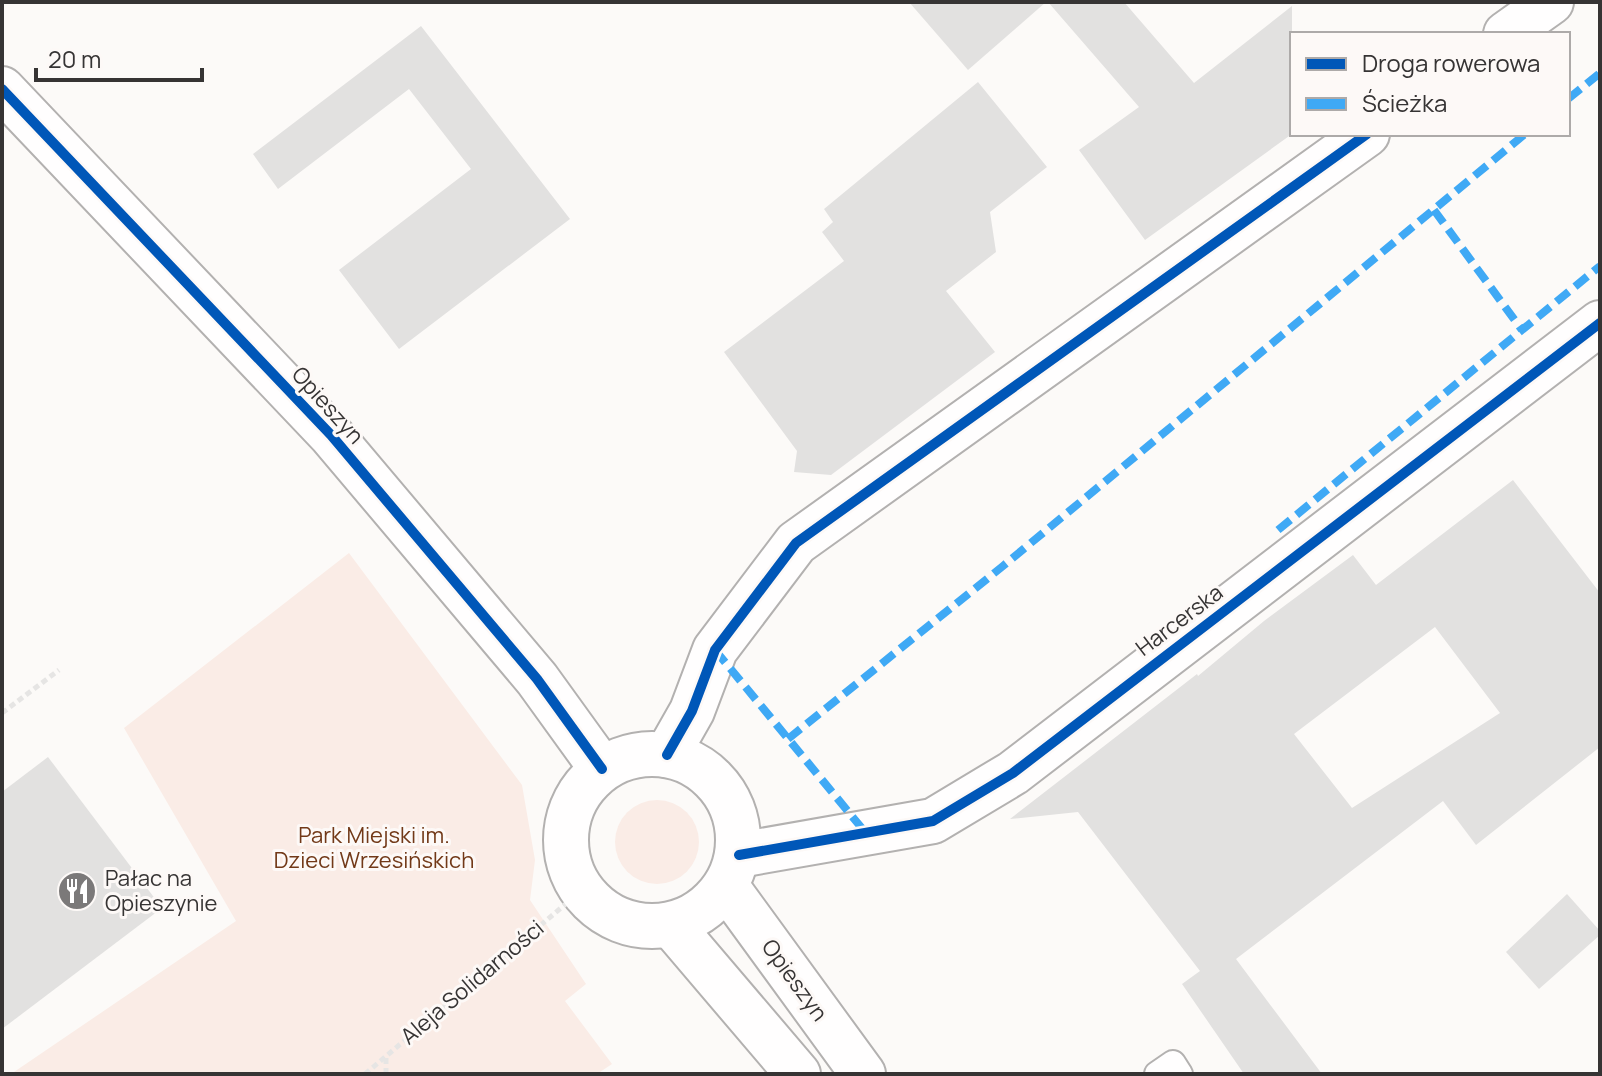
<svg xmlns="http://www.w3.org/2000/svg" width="1602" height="1076" font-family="Manrope,sans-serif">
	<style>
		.green { fill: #faece6 }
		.building { fill: #e2e1e0; fill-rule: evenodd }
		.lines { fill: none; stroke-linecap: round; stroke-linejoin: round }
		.service-casing { stroke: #b3b1b0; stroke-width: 28 }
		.minor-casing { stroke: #b3b1b0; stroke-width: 48 }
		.tertiary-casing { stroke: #b3b1b0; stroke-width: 48 }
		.path { stroke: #e6e5e4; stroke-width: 5; stroke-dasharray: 6 4; stroke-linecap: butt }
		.service { stroke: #fffefe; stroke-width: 24 }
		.minor { stroke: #fffefe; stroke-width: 44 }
		.tertiary { stroke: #fffefe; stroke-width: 44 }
		.quiet { stroke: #3fa9f5; stroke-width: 8; stroke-dasharray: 16 8; stroke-linecap: butt }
		.cycleway-casing { stroke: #fdf9f7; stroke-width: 15 }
		.cycleway { stroke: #0057b8; stroke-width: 10 }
		.labels { text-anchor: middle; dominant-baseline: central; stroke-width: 6; stroke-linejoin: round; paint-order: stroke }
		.street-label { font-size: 22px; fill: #363434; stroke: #fdf9f7 }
		.park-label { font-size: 22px; fill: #723918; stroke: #fdf9f7 }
		.poi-label { font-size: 22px; fill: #363434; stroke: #fdf9f7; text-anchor: start }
	</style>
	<rect width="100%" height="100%" fill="#fcfaf8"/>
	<!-- green -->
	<g class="green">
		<path d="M 349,553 L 522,785 L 535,860 L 530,900 L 586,984 L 565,1001 L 612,1064 L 597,1074 L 11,1074 L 236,921 L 124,728 Z"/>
		<circle cx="657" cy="842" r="42"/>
	</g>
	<!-- building -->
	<g class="building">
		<path d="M 909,2 L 1046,2 L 968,70 Z"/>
		<path d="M 1048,2 L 1124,2 L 1194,83 L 1292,6 L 1292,134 L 1145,240 L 1079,150 L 1139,107 Z"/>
		<path d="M 421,26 L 570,219 L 399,349 L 339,270 L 471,169 L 409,89 L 278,189 L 253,154 Z"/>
		<path d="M 978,82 L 1047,167 L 990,212 L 996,252 L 946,291 L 995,352 L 831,475 L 794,472 L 797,451 L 724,352 L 844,261 L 822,232 L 833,222 L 824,209 Z"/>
		<path d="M 1513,480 L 1600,593 L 1600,747 L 1476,845 L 1443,801 L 1236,959 L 1322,1074 L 1244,1074 L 1182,984 L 1200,971 L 1078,812 L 1010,819 L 1197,674 L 1198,676 L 1264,621 L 1353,555 L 1376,585 ZM 1435,627 L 1500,713 L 1352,808 L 1294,734 Z"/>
		<path d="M 48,757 L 162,908 L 2,1029 L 2,792 Z"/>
		<path d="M 1567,894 L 1600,931 L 1600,935 L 1539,989 L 1506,952 Z"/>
	</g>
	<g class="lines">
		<defs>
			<path id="service" d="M 1157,1074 L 1173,1063 L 1180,1074"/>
			<g id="minor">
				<path d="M 1506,34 L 1551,2"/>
				<path d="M 667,755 L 692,711 L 715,650 L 796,543 L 1367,134"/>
				<path d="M 739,855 L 933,821 L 1013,773 L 1600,323"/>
			</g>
			<g id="tertiary">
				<path d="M 2,89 L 331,435 L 537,679 L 602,769"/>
				<circle cx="652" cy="840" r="86"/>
				<path d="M 726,886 L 863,1074"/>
				<path d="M 672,926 L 798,1074"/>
			</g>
		</defs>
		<!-- service casing -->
		<use href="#service" class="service-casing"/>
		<!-- minor casing -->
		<use href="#minor" class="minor-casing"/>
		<!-- tertiary casing -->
		<use href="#tertiary" class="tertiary-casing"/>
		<!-- path -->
		<g class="path">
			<path d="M 2,713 L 59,670"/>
			<path d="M 365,1074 L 581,891"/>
			<path d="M 386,1074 L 386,1056"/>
		</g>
		<!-- service -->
		<use href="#service" class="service"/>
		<!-- minor -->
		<use href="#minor" class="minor"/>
		<!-- tertiary -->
		<use href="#tertiary" class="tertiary"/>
		<!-- quiet -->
		<g class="quiet">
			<path d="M 1568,99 L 1600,73"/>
			<path d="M 1434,210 L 1522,330"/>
			<path d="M 1278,530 L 1600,266"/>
			<path d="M 715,650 L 865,832"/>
			<path d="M 788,739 L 1003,566 L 1525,134"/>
		</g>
		<defs>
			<g id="cycleway">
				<path d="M 2,89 L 331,435 L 537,679 L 602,769"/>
				<path d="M 667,755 L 692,711 L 715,650 L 796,543 L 1367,134"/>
				<path d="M 739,855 L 933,821 L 1013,773 L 1600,323"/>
			</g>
		</defs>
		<!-- cycleway casing -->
		<use href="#cycleway" class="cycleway-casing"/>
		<!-- cycleway -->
		<use href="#cycleway" class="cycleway"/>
	</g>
	<!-- icons -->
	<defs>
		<symbol id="restaurant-disc" viewBox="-11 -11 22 22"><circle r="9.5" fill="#7b7979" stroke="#fdf9f7"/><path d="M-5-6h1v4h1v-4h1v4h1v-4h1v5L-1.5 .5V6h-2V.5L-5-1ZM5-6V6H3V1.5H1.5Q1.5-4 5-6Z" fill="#fff"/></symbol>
	</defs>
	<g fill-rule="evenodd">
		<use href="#restaurant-disc" x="55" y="869" width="44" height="44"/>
	</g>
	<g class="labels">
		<!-- street labels -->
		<g class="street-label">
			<text transform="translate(328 405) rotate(48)">Opieszyn</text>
			<text transform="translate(1179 620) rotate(-37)">Harcerska</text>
			<text transform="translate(795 980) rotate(54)">Opieszyn</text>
			<text transform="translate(472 982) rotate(-40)">Aleja Solidarności</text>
		</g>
		<!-- park labels -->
		<g class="park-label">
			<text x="374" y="835">Park Miejski im.<tspan x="374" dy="25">Dzieci Wrzesińskich</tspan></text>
		</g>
		<!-- poi labels -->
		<g class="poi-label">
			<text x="105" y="878">Pałac na<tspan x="105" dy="25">Opieszynie</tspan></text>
		</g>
	</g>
	<!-- border -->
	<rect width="1602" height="1076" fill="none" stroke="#363434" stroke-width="8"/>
	<!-- legend -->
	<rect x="1290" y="32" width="280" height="104" fill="#fdf9f7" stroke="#adaaa9" stroke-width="2"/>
	<rect x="1306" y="58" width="40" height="12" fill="#0057b8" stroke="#adaaa9" stroke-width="2"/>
	<text x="1362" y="72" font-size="24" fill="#363434">Droga rowerowa</text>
	<rect x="1306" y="98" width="40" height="12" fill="#3fa9f5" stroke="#adaaa9" stroke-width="2"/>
	<text x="1362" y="112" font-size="24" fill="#363434">Ścieżka</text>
	<!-- scale -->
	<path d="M36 68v12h166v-12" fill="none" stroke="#363434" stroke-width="4"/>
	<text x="48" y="68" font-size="24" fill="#363434" stroke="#fdf9f7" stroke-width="6" paint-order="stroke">20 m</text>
</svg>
